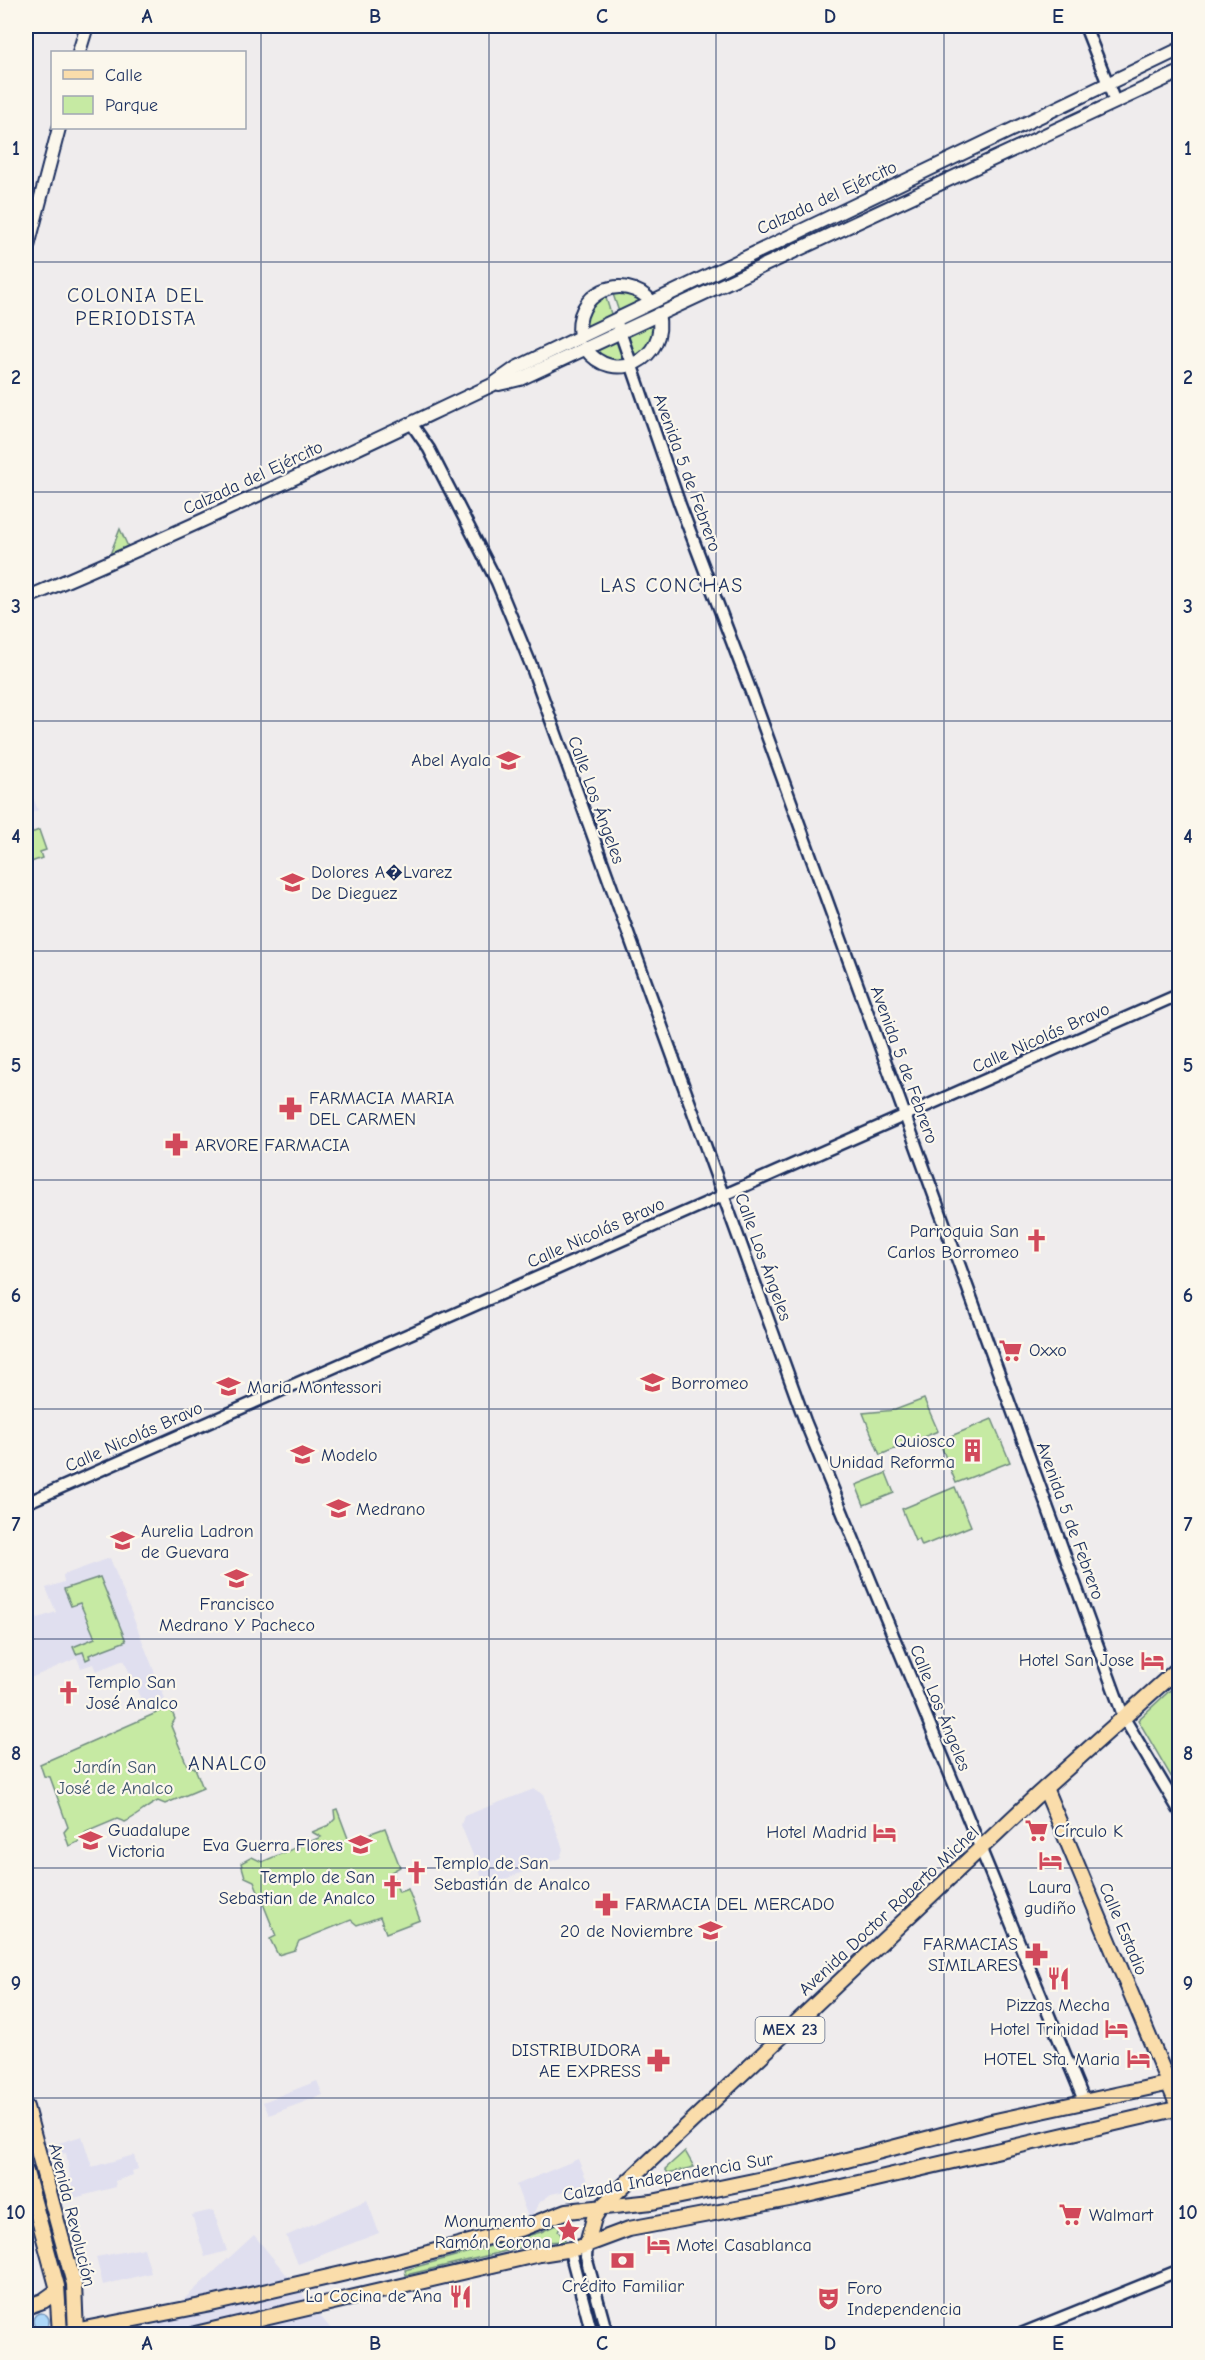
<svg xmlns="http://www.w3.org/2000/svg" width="1205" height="2360" font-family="'Comic Neue',sans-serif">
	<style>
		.built { fill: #e0dfef }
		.green { fill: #c6eaa3; stroke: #708c80; stroke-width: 1.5 }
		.water { fill: #add7f8; stroke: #7394ba; stroke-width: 1.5 }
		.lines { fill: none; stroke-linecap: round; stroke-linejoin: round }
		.tertiary-casing { stroke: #1b2f5e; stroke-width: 15 }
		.secondary-casing { stroke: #1b2f5e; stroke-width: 16 }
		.primary-casing { stroke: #1b2f5e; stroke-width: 18 }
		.tertiary { stroke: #fbf7ec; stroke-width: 10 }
		.secondary { stroke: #fbf7ec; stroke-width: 12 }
		.primary { stroke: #faddab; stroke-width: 14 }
		.grid { fill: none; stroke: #1b2f5e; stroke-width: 1.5; stroke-opacity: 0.55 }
		.labels { text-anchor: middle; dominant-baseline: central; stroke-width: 4.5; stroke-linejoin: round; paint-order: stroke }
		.shield { fill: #fbf7ec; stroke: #5e6b89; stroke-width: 1.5 }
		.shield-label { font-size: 16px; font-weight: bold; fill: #1b2f5e }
		.street-label { font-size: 18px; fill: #1b2f5e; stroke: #fbf7ec }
		.poi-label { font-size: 18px; fill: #1b2f5e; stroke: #fbf7ec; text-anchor: start }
		.park-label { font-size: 18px; fill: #3d546c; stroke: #fbf7ec }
		.neighbourhood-label { font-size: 20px; letter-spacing: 1.5px; fill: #1b2f5e; stroke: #fbf7ec }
		.neatline { fill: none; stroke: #1b2f5e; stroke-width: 2 }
		.grid-label { font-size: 20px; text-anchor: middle; font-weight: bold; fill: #1b2f5e }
	</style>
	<rect width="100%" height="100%" fill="#efeced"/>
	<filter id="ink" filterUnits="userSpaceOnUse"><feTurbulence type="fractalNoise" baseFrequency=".0167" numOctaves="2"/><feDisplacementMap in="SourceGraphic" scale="12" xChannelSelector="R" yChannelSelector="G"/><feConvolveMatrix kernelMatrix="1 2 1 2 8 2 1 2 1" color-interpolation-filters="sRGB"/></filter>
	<g filter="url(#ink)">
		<!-- built -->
		<g class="built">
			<path d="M 26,780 L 38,810 L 26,815 Z"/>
			<path d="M 110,1558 L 165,1699 L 145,1709 L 124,1660 L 96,1671 L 93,1664 L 81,1668 L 77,1658 L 26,1680 L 26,1622 L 56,1612 L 46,1588 L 64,1582 L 63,1575 Z"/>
			<path d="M 534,1789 L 543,1794 L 563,1849 L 560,1858 L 492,1884 L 483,1880 L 461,1825 L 464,1816 Z"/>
			<path d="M 317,2081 L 323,2095 L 269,2115 L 263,2102 Z"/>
			<path d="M 82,2136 L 92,2167 L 134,2155 L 138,2169 L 132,2171 L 133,2175 L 115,2181 L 116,2187 L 74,2198 L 66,2153 L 49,2157 L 46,2147 Z"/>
			<path d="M 578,2159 L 591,2191 L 587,2195 L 565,2191 L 551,2194 L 540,2202 L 529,2220 L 516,2185 Z"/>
			<path d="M 367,2200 L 379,2233 L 298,2264 L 286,2236 Z"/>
			<path d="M 213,2210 L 227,2251 L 205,2257 L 192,2215 Z"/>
			<path d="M 254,2235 L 335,2334 L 146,2334 Z"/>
			<path d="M 144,2248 L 151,2273 L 103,2285 L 96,2257 Z"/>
		</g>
		<!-- green -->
		<g class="green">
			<path d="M 611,288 L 649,302 L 620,315 Z"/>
			<path d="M 605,295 L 613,320 L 586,333 C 583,314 587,304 605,295 Z"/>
			<path d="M 658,323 L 658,336 L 636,361 L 626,336 Z"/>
			<path d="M 620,339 L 629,363 L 625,365 L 590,351 Z"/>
			<path d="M 120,529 L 129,549 L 109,557 Z"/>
			<path d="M 39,830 L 46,850 L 40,852 L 42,858 L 26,864 L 26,835 Z"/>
			<path d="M 924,1399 L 938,1431 L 880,1455 L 863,1413 L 895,1410 Z"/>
			<path d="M 992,1419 L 1010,1462 L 956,1483 L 939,1441 Z"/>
			<path d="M 886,1473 L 894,1493 L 864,1505 L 856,1485 Z"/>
			<path d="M 955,1487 L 971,1526 L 922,1546 L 919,1539 L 915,1541 L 902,1509 Z"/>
			<path d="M 100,1577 L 126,1641 L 89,1655 L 90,1658 L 86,1660 L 83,1652 L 76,1654 L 73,1647 L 95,1638 L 80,1603 L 71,1606 L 64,1589 Z"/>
			<path d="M 1179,1682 L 1179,1790 L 1138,1720 Z"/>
			<path d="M 170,1707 L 175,1719 L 171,1726 L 187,1765 L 195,1768 L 203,1788 L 165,1804 L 158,1801 C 145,1807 138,1816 125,1822 L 117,1819 L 86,1832 L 78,1842 L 69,1846 L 64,1832 L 68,1827 L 50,1777 L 44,1776 L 40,1764 Z"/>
			<path d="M 337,1809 L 349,1841 L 385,1828 L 400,1867 L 391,1872 L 399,1892 L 408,1889 L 420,1920 L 386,1933 L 380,1917 L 357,1925 L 351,1920 L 299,1941 L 295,1950 L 278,1955 L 270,1939 L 276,1936 L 254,1881 L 245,1877 L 241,1863 L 252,1857 L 262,1862 L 321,1837 L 312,1832 L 329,1825 L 335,1819 L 334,1810 Z"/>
			<path d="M 685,2151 L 694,2167 L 668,2173 L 665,2169 Z"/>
			<path d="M 562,2222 L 558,2231 L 566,2241 L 544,2242 L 406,2275 L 405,2270 L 541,2232 Z"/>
		</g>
		<!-- water -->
		<circle class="water" cx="41" cy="2321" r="8"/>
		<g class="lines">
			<defs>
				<g id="tertiary">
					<path d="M 1085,26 L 1115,102"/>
					<path d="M 616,320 L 680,505 L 753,697 L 1124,1718 L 1180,1812"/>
					<path d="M 411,423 L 429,449 L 497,582 L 531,665 L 805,1421 L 1085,2103"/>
					<path d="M 26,1503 L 1180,994"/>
					<path d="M 587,2244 L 586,2257 L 607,2334"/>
					<path d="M 570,2251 L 592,2334"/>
					<path d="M 1021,2334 L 1180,2270"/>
				</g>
				<g id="secondary">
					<path d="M 79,52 L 87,26"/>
					<path d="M 26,254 L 59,128"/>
					<path d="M 580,337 C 572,293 623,270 652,302"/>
					<path d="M 585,348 C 613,387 669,359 658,314"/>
					<path d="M 499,384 L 520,379 L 1180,72"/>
					<path d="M 26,598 C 183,532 337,458 492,385 L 516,368 L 580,337 L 1180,49"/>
				</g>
				<g id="primary">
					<path d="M 1045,1788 L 1180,2111"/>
					<path d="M 26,2107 L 74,2284 L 76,2334"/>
					<path d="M 26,2172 L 57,2286 L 60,2334"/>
					<path d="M 587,2244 L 594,2218 L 600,2208 L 1035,1797 L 1180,1667"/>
					<path d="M 26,2307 L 43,2301 L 57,2291"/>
					<path d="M 59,2334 L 211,2304 L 394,2262 L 523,2228 L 567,2211 L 652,2202 L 816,2168 L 991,2122 L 1180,2081"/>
					<path d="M 195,2334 L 540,2254 L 578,2248 L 629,2229 L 794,2198 L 1180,2108"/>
				</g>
			</defs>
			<!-- tertiary casing -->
			<use href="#tertiary" class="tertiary-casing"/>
			<!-- secondary casing -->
			<use href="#secondary" class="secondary-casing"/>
			<!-- primary casing -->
			<use href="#primary" class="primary-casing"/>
			<!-- tertiary -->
			<use href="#tertiary" class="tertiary"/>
			<!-- secondary -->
			<use href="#secondary" class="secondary"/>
			<!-- primary -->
			<use href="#primary" class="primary"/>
		</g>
	</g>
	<!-- grid -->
	<path class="grid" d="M 261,26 L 261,2334M 489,26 L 489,2334M 716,26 L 716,2334M 944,26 L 944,2334M 26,262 L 1180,262M 26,492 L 1180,492M 26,721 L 1180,721M 26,951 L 1180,951M 26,1180 L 1180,1180M 26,1409 L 1180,1409M 26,1639 L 1180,1639M 26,1868 L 1180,1868M 26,2098 L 1180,2098"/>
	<!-- icons -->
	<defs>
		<symbol id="school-bare" viewBox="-9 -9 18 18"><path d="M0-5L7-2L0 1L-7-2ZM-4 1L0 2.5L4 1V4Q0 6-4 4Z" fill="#d1495b" stroke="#fbf7ec" stroke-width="2.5" paint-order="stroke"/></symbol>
		<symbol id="pharmacy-bare" viewBox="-9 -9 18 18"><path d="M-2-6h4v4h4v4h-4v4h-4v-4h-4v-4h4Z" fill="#d1495b" stroke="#fbf7ec" stroke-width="2.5" paint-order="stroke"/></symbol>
		<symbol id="church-bare" viewBox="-9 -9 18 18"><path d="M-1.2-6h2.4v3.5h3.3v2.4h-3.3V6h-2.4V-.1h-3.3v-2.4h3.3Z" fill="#d1495b" stroke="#fbf7ec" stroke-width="2.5" paint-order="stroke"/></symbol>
		<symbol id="supermarket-bare" viewBox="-9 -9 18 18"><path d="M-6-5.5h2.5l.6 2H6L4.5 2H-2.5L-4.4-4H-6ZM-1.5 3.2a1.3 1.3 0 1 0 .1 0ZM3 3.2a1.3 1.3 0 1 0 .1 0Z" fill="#d1495b" stroke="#fbf7ec" stroke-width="2.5" paint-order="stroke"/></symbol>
		<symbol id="building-bare" viewBox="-9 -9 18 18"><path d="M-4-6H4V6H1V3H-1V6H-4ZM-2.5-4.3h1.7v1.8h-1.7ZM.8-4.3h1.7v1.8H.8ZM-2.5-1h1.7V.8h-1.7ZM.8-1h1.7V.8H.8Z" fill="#d1495b" stroke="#fbf7ec" stroke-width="2.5" paint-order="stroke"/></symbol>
		<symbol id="hotel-bare" viewBox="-9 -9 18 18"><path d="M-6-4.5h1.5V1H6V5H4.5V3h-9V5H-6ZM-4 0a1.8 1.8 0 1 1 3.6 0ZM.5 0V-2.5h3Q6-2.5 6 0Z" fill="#d1495b" stroke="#fbf7ec" stroke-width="2.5" paint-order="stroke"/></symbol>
		<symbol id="restaurant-bare" viewBox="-9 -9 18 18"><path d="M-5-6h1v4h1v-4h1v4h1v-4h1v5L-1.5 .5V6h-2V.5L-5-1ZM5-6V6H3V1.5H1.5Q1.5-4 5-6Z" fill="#d1495b" stroke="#fbf7ec" stroke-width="2.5" paint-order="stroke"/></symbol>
		<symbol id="sight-bare" viewBox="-9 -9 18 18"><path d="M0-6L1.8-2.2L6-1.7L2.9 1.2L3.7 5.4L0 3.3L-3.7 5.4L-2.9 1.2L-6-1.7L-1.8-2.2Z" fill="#d1495b" stroke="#fbf7ec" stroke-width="2.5" paint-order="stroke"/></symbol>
		<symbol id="bank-bare" viewBox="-9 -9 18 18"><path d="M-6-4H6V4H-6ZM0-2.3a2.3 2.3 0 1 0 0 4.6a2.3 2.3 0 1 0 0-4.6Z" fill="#d1495b" stroke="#fbf7ec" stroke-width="2.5" paint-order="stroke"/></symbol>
		<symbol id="theatre-bare" viewBox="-9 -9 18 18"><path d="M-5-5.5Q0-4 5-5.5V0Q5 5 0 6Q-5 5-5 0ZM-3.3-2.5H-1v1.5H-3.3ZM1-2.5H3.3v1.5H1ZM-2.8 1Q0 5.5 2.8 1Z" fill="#d1495b" stroke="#fbf7ec" stroke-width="2.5" paint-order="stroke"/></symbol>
	</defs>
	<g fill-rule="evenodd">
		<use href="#school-bare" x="492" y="744" width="33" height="33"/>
		<use href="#school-bare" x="276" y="866" width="33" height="33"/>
		<use href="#pharmacy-bare" x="274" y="1092" width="33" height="33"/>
		<use href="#pharmacy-bare" x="160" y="1128" width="33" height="33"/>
		<use href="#church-bare" x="1020" y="1224" width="33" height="33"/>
		<use href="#supermarket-bare" x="994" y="1334" width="33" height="33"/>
		<use href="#school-bare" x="636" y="1366" width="33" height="33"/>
		<use href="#school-bare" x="212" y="1370" width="33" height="33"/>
		<use href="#building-bare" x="956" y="1434" width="33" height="33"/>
		<use href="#school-bare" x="286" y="1438" width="33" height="33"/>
		<use href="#school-bare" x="322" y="1492" width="33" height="33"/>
		<use href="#school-bare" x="106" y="1524" width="33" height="33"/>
		<use href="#school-bare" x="220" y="1562" width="33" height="33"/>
		<use href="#hotel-bare" x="1136" y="1644" width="33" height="33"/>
		<use href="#church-bare" x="52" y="1676" width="33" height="33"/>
		<use href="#supermarket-bare" x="1020" y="1814" width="33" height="33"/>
		<use href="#hotel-bare" x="868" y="1816" width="33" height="33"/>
		<use href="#school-bare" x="74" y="1824" width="33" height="33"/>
		<use href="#school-bare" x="344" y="1828" width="33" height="33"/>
		<use href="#hotel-bare" x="1034" y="1844" width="33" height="33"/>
		<use href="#church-bare" x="400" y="1856" width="33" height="33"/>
		<use href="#church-bare" x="376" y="1870" width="33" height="33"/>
		<use href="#pharmacy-bare" x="590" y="1888" width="33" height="33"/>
		<use href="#school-bare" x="694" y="1914" width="33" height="33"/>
		<use href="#pharmacy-bare" x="1020" y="1938" width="33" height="33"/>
		<use href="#restaurant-bare" x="1042" y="1962" width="33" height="33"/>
		<use href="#hotel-bare" x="1100" y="2012" width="33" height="33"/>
		<use href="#hotel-bare" x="1122" y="2042" width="33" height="33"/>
		<use href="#pharmacy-bare" x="642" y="2044" width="33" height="33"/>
		<use href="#supermarket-bare" x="1054" y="2198" width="33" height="33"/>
		<use href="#sight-bare" x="552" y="2214" width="33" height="33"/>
		<use href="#hotel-bare" x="642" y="2228" width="33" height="33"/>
		<use href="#bank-bare" x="606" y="2244" width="33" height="33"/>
		<use href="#restaurant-bare" x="444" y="2280" width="33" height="33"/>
		<use href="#theatre-bare" x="812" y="2282" width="33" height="33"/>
	</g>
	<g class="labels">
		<!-- shield labels -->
		<rect class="shield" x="755.5" y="2017" width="69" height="26" rx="4.5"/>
		<g class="shield-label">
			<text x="790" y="2030">MEX 23</text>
		</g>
		<!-- street labels -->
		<g class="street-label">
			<text transform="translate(827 198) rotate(-25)">Calzada del Ejército</text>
			<text transform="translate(687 473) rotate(70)">Avenida 5 de Febrero</text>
			<text transform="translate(253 478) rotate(-25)">Calzada del Ejército</text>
			<text transform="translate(596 800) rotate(70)">Calle Los Ángeles</text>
			<text transform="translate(1041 1038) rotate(-24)">Calle Nicolás Bravo</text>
			<text transform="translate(904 1065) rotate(70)">Avenida 5 de Febrero</text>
			<text transform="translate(596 1233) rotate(-24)">Calle Nicolás Bravo</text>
			<text transform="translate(763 1257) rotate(70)">Calle Los Ángeles</text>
			<text transform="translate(134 1437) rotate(-24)">Calle Nicolás Bravo</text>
			<text transform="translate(1070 1521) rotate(70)">Avenida 5 de Febrero</text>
			<text transform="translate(940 1708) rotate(68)">Calle Los Ángeles</text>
			<text transform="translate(889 1911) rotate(-43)">Avenida Doctor Roberto Michel</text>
			<text transform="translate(1123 1929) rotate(67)">Calle Estadio</text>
			<text transform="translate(668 2177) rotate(-10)">Calzada Independencia Sur</text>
			<text transform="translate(72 2215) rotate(76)">Avenida Revolución</text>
		</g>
		<!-- poi labels -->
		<g class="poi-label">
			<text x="491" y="760" text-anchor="end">Abel Ayala</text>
			<text x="311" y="872">Dolores A�Lvarez<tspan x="311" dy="21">De Dieguez</tspan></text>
			<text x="309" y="1098">FARMACIA MARIA<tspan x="309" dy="21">DEL CARMEN</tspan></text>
			<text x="195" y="1145">ARVORE FARMACIA</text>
			<text x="1019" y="1231" text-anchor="end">Parroquia San<tspan x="1019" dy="21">Carlos Borromeo</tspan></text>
			<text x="1029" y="1350">Oxxo</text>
			<text x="671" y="1383">Borromeo</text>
			<text x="247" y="1387">Maria Montessori</text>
			<text x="955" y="1441" text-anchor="end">Quiosco<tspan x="955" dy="21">Unidad Reforma</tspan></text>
			<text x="321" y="1455">Modelo</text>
			<text x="356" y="1509">Medrano</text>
			<text x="141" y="1531">Aurelia Ladron<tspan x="141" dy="21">de Guevara</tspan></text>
			<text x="237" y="1604" text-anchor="middle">Francisco<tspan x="237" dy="21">Medrano Y Pacheco</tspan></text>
			<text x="1134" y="1660" text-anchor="end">Hotel San Jose</text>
			<text x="86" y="1682">Templo San<tspan x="86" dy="21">José Analco</tspan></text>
			<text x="108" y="1830">Guadalupe<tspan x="108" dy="21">Victoria</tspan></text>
			<text x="1054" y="1831">Círculo K</text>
			<text x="867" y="1832" text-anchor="end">Hotel Madrid</text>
			<text x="343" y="1845" text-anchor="end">Eva Guerra Flores</text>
			<text x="434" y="1863">Templo de San<tspan x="434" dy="21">Sebastián de Analco</tspan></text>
			<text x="375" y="1877" text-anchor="end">Templo de San<tspan x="375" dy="21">Sebastian de Analco</tspan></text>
			<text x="1050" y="1887" text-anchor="middle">Laura<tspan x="1050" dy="21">gudiño</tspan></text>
			<text x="625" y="1904">FARMACIA DEL MERCADO</text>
			<text x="693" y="1931" text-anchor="end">20 de Noviembre</text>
			<text x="1018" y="1944" text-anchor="end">FARMACIAS<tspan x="1018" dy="21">SIMILARES</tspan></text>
			<text x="1058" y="2005" text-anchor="middle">Pizzas Mecha</text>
			<text x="1099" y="2029" text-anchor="end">Hotel Trinidad</text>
			<text x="641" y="2050" text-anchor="end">DISTRIBUIDORA<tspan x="641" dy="21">AE EXPRESS</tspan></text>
			<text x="1120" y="2059" text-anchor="end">HOTEL Sta. Maria</text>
			<text x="1089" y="2215">Walmart</text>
			<text x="551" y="2221" text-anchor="end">Monumento a<tspan x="551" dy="21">Ramón Corona</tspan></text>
			<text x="676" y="2245">Motel Casablanca</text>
			<text x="623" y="2286" text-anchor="middle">Crédito Familiar</text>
			<text x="847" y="2288">Foro<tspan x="847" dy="21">Independencia</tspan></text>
			<text x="442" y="2296" text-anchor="end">La Cocina de Ana</text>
		</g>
		<!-- park labels -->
		<g class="park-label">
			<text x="115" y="1767">Jardín San<tspan x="115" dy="21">José de Analco</tspan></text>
		</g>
		<!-- neighbourhood labels -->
		<g class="neighbourhood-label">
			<text x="136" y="295">COLONIA DEL<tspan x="136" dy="23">PERIODISTA</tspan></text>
			<text x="672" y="585">LAS CONCHAS</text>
			<text x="228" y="1763">ANALCO</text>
		</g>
	</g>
	<!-- margin -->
	<rect width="1205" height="2360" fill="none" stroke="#fbf7ec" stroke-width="66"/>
	<!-- legend -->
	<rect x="51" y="51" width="195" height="78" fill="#fbf7ec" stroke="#a1a7b3" stroke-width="1.5"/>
	<rect x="63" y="70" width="30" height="9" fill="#faddab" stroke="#a1a7b3" stroke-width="1.5"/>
	<text x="105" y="81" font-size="18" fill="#1b2f5e">Calle</text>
	<rect x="63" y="96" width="30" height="18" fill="#c6eaa3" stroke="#a1a7b3" stroke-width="1.5"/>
	<text x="105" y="111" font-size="18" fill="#1b2f5e">Parque</text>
	<rect x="33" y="33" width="1139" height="2294" class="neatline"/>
	<g class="grid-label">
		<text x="147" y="23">A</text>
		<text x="375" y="23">B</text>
		<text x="602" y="23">C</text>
		<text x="830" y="23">D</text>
		<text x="1058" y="23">E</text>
		<text x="16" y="155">1</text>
		<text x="1188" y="155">1</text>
		<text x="16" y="384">2</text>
		<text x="1188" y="384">2</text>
		<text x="16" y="613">3</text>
		<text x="1188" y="613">3</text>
		<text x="16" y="843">4</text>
		<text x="1188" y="843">4</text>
		<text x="16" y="1072">5</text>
		<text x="1188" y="1072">5</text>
		<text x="16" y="1302">6</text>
		<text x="1188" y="1302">6</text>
		<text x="16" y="1531">7</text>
		<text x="1188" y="1531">7</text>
		<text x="16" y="1760">8</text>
		<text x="1188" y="1760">8</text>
		<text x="16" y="1990">9</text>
		<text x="1188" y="1990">9</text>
		<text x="16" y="2219">10</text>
		<text x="1188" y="2219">10</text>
		<text x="147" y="2350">A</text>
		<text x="375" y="2350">B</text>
		<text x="602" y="2350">C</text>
		<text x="830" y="2350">D</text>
		<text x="1058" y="2350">E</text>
	</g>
</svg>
